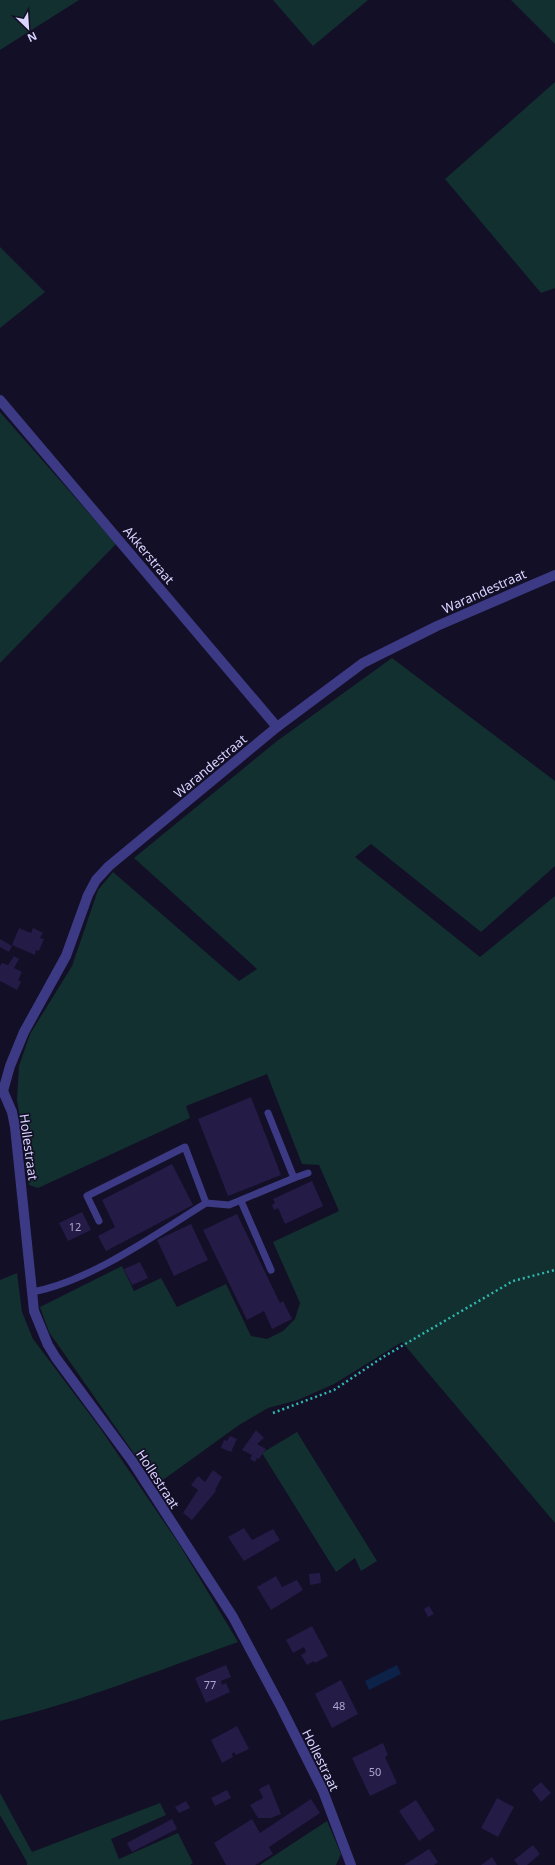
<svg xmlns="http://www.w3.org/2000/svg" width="555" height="1865" font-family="'Noto Sans',sans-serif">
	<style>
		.green { fill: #12302f }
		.water { fill: #0c2248 }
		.building { fill: #241b47 }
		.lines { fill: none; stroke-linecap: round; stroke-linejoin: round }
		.path { stroke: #2fb8b0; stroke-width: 2.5; stroke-dasharray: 2 3; stroke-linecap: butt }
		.lane { stroke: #3d3a85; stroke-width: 7 }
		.street { stroke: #3d3a85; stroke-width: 10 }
		.labels { text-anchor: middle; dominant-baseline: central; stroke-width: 3.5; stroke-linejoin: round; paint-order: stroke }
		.number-label { font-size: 11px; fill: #aca6d1 }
		.street-label { font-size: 13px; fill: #d9d4ff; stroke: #130f26 }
	</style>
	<rect width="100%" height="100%" fill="#130f26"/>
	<!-- green -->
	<g class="green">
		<path d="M 0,0 L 79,0 L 0,50 Z"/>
		<path d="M 273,0 L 368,0 L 313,46 Z"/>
		<path d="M 511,0 L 555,0 L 555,44 Z"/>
		<path d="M 555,82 L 555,288 L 541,293 L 445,179 Z"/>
		<path d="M 0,247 L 45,292 L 0,328 Z"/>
		<path d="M 0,412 L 116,544 L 0,663 Z"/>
		<path d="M 392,658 L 555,781 L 555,866 L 481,932 L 371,844 L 355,857 L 480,957 L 555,896 L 555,1523 L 402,1342 L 334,1384 L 298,1400 L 268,1408 L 239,1425 L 156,1485 L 49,1332 L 40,1307 L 122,1266 L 134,1291 L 161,1278 L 177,1307 L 226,1284 L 251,1336 L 267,1339 L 283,1331 L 295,1319 L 300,1303 L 273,1242 L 339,1211 L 319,1165 L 302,1164 L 267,1074 L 186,1106 L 190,1118 L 38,1188 L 29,1185 L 29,1172 L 17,1100 L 19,1066 L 30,1034 L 72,966 L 98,890 L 113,872 L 239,981 L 257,969 L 134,858 L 277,741 Z"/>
		<path d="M 17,1273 L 22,1312 L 33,1339 L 100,1428 L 179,1544 L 238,1642 C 159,1670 81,1702 0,1721 L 0,1280 Z"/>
		<path d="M 297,1432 L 377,1561 L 361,1571 L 355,1558 L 336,1572 L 262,1453 Z"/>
		<path d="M 0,1793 L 32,1852 L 160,1803 L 166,1815 L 111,1839 L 119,1859 L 178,1833 L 193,1863 L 190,1865 L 27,1865 L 27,1862 L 0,1815 Z"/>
		<path d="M 327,1821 L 341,1854 L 336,1865 L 260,1865 Z"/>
	</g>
	<!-- water -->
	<path class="water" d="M 397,1665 L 401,1674 L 369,1690 L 365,1681 Z"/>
	<!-- building -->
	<g class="building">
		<path d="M 19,928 L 31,933 L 33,928 L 43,933 L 40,938 L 44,939 L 39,951 L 36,950 L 35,955 L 12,945 Z"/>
		<path d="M 0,939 L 12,946 L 9,952 L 0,947 Z"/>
		<path d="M 14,956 L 19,959 L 14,968 L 22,972 L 18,980 L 21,982 L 17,990 L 0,981 L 0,966 L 2,963 L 8,965 Z"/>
		<path d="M 251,1097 L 281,1175 L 228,1196 L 198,1119 Z"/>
		<path d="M 172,1164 L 193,1205 L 106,1251 L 98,1236 L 115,1227 L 102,1200 Z"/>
		<path d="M 312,1181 L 323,1206 L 285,1224 L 278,1208 L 274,1210 L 272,1205 L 275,1203 L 273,1199 Z"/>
		<path d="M 82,1212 L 91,1230 L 68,1241 L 59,1223 Z"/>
		<path d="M 237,1214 L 280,1303 L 283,1301 L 292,1319 L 272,1329 L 264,1311 L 247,1320 L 203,1230 Z"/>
		<path d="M 191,1224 L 208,1260 L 174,1276 L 157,1240 Z"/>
		<path d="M 140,1262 L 148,1278 L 132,1285 L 124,1269 Z"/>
		<path d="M 256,1430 L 264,1438 L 257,1444 L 266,1449 L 259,1459 L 257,1458 L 255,1462 L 250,1459 L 252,1455 L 242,1450 Z"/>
		<path d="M 230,1436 L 237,1439 L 231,1452 L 221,1448 L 224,1440 L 227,1441 Z"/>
		<path d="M 213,1470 L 222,1477 L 215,1490 L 216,1491 L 192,1520 L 183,1513 L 198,1490 L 191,1485 L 198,1476 L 205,1482 Z"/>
		<path d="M 244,1528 L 252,1540 L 273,1529 L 280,1540 L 244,1561 L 228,1537 Z"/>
		<path d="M 320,1573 L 321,1583 L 310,1585 L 309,1574 Z"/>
		<path d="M 276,1576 L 282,1587 L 297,1580 L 303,1590 L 271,1610 L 257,1587 Z"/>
		<path d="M 429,1606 L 434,1614 L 428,1617 L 424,1609 Z"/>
		<path d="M 312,1626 L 328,1656 L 315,1663 L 314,1661 L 307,1665 L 301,1655 L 306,1652 L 304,1647 L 293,1653 L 286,1640 Z"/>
		<path d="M 226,1665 L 231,1677 L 221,1681 L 222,1685 L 226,1683 L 230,1692 L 206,1703 L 195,1678 Z"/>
		<path d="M 341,1680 L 358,1714 L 332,1728 L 315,1694 Z"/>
		<path d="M 237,1726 L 249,1749 L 236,1755 L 234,1752 L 232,1754 L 233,1757 L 222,1763 L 211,1740 Z"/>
		<path d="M 383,1743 L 388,1755 L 385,1757 L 397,1783 L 370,1796 L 352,1758 Z"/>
		<path d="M 541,1782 L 551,1793 L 541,1802 L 532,1790 Z"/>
		<path d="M 269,1784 L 281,1814 L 271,1818 L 258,1818 L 250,1805 L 263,1798 L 259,1789 Z"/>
		<path d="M 227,1790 L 231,1798 L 215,1806 L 211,1798 Z"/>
		<path d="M 497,1798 L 514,1807 L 498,1837 L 481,1828 Z"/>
		<path d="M 311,1799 L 320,1813 L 269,1847 L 273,1854 L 255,1865 L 226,1865 L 214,1843 L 252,1819 L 260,1833 Z"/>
		<path d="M 416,1800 L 435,1830 L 419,1841 L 399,1811 Z"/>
		<path d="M 186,1801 L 190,1808 L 179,1813 L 175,1807 Z"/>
		<path d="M 172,1819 L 177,1829 L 132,1852 L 127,1843 Z"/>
		<path d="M 533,1845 L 540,1854 L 527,1865 L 518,1865 L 514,1860 Z"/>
		<path d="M 429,1849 L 438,1862 L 434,1865 L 404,1865 Z"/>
		<path d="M 492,1857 L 497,1865 L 481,1865 Z"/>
	</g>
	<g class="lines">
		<!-- path -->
		<path class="path" d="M 273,1413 L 334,1390 L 383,1357 L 513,1281 L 555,1270"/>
		<!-- lane -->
		<g class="lane">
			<path d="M 294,1178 L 308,1173"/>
			<path d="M 241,1201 L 271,1270"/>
			<path d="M 206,1203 L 229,1205 L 294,1178 L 268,1113"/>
			<path d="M 32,1292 C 89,1282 156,1234 206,1203 L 185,1147 L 87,1196 L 99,1221"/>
		</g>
		<!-- street -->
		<g class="street">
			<path d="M 0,400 L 277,727"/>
			<path d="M 3,1091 L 12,1112 L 15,1127 L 34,1311 L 48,1345 L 56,1358 L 132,1461 L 233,1617 L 281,1707 L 323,1791 L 351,1865"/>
			<path d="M 3,1091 L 10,1066 L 24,1032 L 66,956 L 88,895 L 96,880 L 109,866 L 277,727 L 363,663 L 437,626 L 555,575"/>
		</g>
	</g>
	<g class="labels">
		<!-- number labels -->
		<g class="number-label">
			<text x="75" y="1226">12</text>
			<text x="210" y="1684">77</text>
			<text x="339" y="1705">48</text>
			<text x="375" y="1771">50</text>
		</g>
		<!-- street labels -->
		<g class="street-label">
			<text transform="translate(149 555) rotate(50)">Akkerstraat</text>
			<text transform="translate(484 591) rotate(-24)">Warandestraat</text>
			<text transform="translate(210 766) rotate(-40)">Warandestraat</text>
			<text transform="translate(29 1147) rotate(82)">Hollestraat</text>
			<text transform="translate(158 1479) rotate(57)">Hollestraat</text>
			<text transform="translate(321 1760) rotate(64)">Hollestraat</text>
		</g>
	</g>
	<!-- north arrow -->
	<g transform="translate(28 28) rotate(155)" stroke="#130f26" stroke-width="3" paint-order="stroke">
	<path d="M0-3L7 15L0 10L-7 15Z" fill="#d9d4ff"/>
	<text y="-6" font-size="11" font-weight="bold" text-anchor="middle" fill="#d9d4ff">N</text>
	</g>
</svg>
